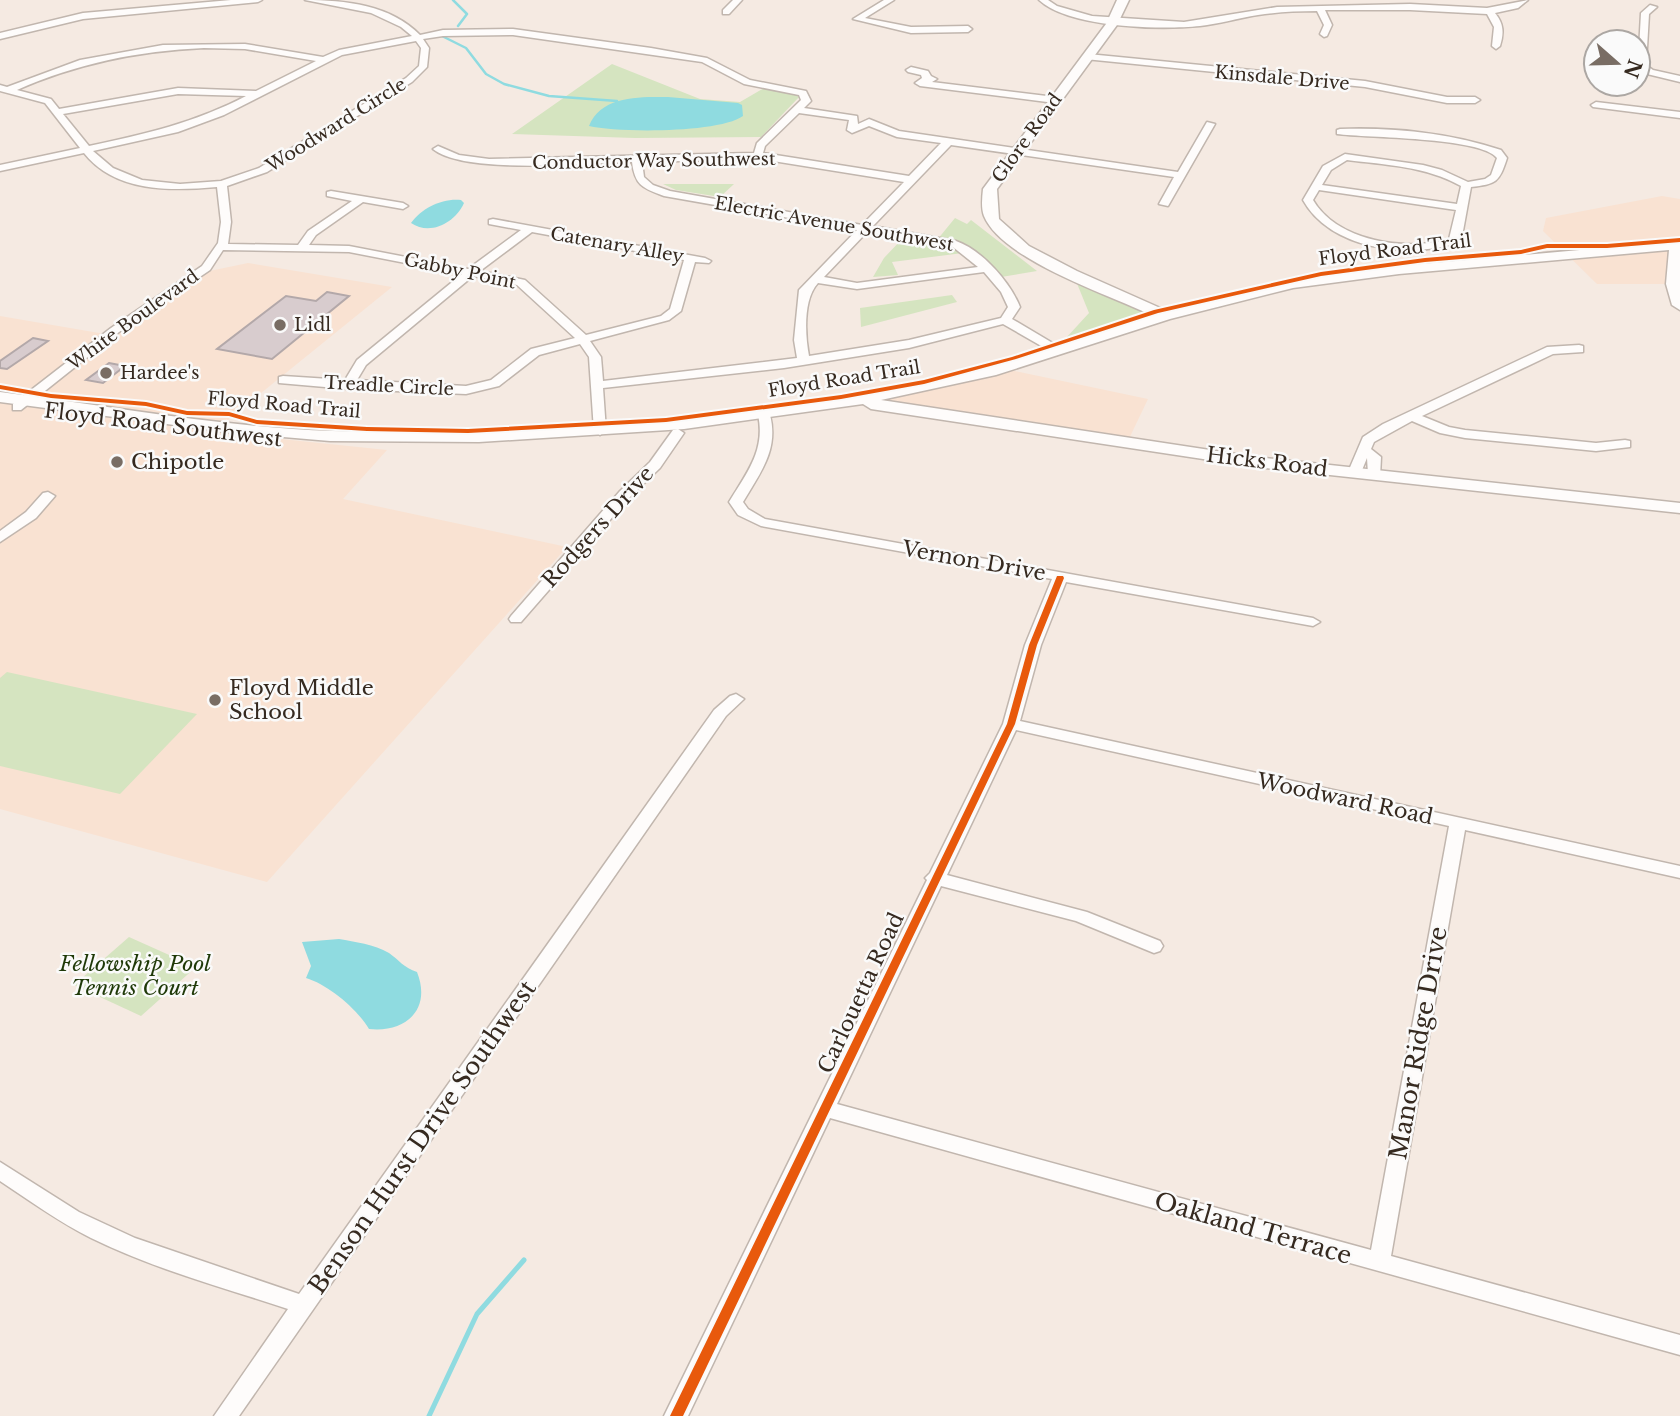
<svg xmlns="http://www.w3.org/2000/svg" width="1680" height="1416" font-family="'Libre Baskerville',serif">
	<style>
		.built { fill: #f9e2d2 }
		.green { fill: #d5e4c0 }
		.water { fill: #8fdbe0 }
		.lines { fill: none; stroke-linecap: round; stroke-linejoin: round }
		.stream-far1 { stroke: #8fdbe0; stroke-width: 2.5 }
		.stream { stroke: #8fdbe0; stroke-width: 5 }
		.building { fill: #d8ccce; stroke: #b3a8a9; stroke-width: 2 }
		.street-casing { stroke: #c1b6ae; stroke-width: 3 }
		.secondary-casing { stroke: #c1b6ae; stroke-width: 3 }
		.street { fill: #fefcfb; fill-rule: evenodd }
		.secondary { fill: #fefcfb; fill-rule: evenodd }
		.cycleway-casing { stroke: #fafafa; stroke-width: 4 }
		.cycleway { fill: #e8590c; fill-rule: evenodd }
		.poi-dot { fill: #796d64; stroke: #fafafa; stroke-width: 2.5 }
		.labels { text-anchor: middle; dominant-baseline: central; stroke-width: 5; stroke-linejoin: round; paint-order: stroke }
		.far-street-label { font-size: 18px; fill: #362a20; stroke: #fafafa }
		.far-poi-label { font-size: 18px; fill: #362a20; stroke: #fafafa; text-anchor: start }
		.street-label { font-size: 21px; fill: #362a20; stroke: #fafafa }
		.poi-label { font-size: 21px; fill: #362a20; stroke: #fafafa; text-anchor: start }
		.park-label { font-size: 21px; font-style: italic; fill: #1f3908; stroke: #fafafa }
		.near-street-label { font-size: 24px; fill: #362a20; stroke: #fafafa }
	</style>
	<rect width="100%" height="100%" fill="#f5eae2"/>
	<!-- built -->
	<g class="built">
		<path d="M 1662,196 L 1680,199 L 1680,284 L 1597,284 L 1543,231 L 1546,218 Z"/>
		<path d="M 248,263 L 392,287 L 213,432 L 387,450 L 343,499 L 567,547 L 267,882 L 0,809 L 0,316 L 105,334 L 200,273 Z"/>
		<path d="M 1005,369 L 1148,399 L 1126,445 L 876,402 Z"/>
	</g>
	<!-- green -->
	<g class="green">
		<path d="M 612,64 L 700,99 L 740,102 L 764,88 L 800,96 L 761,137 L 635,138 L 512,134 Z"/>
		<path d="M 663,184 L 734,184 L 720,197 L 676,190 Z"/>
		<path d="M 955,218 L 967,224 L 971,220 L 1037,271 L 995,278 L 952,242 L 937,240 Z"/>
		<path d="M 903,238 L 950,246 L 963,253 L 892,262 L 898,275 L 873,277 L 884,258 Z"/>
		<path d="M 1076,281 L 1145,313 L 1066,338 L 1089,313 Z"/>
		<path d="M 952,295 L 957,302 L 861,327 L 860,308 Z"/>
		<path d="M 7,672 L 197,714 L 120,794 L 0,766 L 0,678 Z"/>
		<path d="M 129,937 L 196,967 L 141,1016 L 74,985 Z"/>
	</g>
	<!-- water -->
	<g class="water">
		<path d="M 668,97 L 738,103 L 742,105 L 743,116 C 720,133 618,133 589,126 C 601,95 641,97 668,97 Z"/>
		<path d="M 461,200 L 464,203 C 455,223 430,236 411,223 C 422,208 442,198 461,200 Z"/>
		<path d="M 339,939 C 355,942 374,944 389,953 C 399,960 404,968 417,972 C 432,1010 405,1033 369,1029 C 357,1009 329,985 306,978 L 311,966 L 302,942 Z"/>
	</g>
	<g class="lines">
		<!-- stream-far1 -->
		<g class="stream-far1">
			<path d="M 453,0 L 467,14 L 458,26"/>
			<path d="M 442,36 L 466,48 L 486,74 L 504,84 L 549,96 L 617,101"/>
		</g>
		<!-- stream -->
		<path class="stream" d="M 429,1416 L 477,1314 L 524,1260"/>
	</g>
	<!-- building -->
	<g class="building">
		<path d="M 327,292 L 349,296 L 272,359 L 217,349 L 286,296 L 316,301 Z"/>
		<path d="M 33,338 L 48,341 L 7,369 L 0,368 L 0,361 Z"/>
		<path d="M 109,363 L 125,366 L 103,383 L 86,380 Z"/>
	</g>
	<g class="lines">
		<defs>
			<g id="street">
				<path d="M 231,0 L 262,0 L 258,2 L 83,19 L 0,39 L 0,33 L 83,13 Z"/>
				<path d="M 305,0 C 345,0 391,5 420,35 L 443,30 L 513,29 L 651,48 L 707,58 L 750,80 L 806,91 L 811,101 L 804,108 L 857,116 L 858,124 L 869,119 L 899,131 L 1178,172 L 1207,122 L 1215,124 L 1168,206 L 1159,204 L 1174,177 L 951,145 L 873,226 L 956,241 C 982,250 1010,282 1020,307 L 1012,319 L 1061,348 L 1063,351 L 1057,355 L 1003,324 L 909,348 L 784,368 L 603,388 L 606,431 L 600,435 L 594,431 L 589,357 L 580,344 L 539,355 L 499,386 L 466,394 L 348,389 L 279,383 L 279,377 L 283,376 L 345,380 L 357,360 L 462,274 L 349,252 L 223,250 L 210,270 L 119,332 L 21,410 L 13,410 L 13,404 L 111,328 L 202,266 L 218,243 L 221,222 L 217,187 C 171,191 116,193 84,153 L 0,171 L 0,165 L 80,148 L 45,103 L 0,91 L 0,85 L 7,87 L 80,60 L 163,45 L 245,44 L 323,57 L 339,50 L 412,36 L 401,27 L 371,13 ZM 513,35 L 702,62 L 744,84 L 799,95 L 801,100 L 757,143 L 754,153 L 489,159 L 459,155 L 438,146 L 433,149 C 465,175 588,163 632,162 C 635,186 643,188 664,196 L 857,230 L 799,290 L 794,340 L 797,358 L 603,381 L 601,357 L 590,341 L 669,320 L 681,311 L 695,262 L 709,263 L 711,261 L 705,258 L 493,219 L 489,220 L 489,224 L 521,230 L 468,269 L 349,246 L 309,245 L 316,235 L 363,202 L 403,209 L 408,206 L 403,203 L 331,191 L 327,192 L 327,196 L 352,201 L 308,231 L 298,245 L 228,244 L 231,222 L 227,186 L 267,172 L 412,82 L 427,67 L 429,48 L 423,39 L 443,36 ZM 416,41 L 421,48 L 419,66 L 406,78 L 259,168 L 221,181 L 180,184 L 142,180 L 113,168 L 93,151 L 178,132 L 224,115 L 342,55 ZM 204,48 L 245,49 L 316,61 L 256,91 L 178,88 L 59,109 L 51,99 L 17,90 C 78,63 138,51 204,48 ZM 178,94 L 246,96 C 194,123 145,134 89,146 L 63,114 ZM 799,113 L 849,120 L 847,130 L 852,133 L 869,126 L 897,137 L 941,143 L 909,176 L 763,153 L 765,146 ZM 761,159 L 904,182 L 862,225 L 670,191 L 653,185 L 644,177 L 642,162 ZM 532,232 L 684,260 L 670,309 L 661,316 L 586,335 L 525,280 L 480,271 ZM 867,232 L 953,247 L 978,267 L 857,283 L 824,277 ZM 984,272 L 1001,292 L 1008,307 L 1001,318 L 909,340 L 809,356 C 805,335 803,299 818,283 L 857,289 ZM 473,276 L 517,285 L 575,338 L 531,349 L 491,380 L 466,386 L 357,380 L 366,365 Z"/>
				<path d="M 733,0 L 742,0 L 729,14 L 723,14 L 723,10 Z"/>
				<path d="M 884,0 L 894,0 L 865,18 L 911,27 L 968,26 L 972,29 L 968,32 L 911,33 L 853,19 Z"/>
				<path d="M 1039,0 L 1048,0 L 1057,6 L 1092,16 L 1184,22 L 1277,7 L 1410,4 L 1487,8 L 1528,0 L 1518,8 L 1495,13 C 1504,24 1504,33 1500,46 L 1496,49 L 1492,46 L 1494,27 L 1487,14 L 1410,10 L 1325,10 L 1332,25 L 1327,36 L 1324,37 L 1320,34 L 1324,25 L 1317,11 C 1297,11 1277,12 1258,15 C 1238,18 1219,24 1200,26 C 1160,30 1069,28 1039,0 Z"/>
				<path d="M 1650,5 L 1657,7 L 1649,14 L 1646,65 L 1653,70 L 1680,76 L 1680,82 L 1647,74 L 1638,68 L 1641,13 Z"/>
				<path d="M 1088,54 L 1365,81 L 1447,97 L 1475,97 L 1480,100 L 1475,103 L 1447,103 L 1365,87 L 1085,59 L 1085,55 Z"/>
				<path d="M 911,67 L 928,71 L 931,76 L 937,79 L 932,82 L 1055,97 L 1060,100 L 1055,103 L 920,86 L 915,83 L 922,78 L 921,75 L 908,72 L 906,70 Z"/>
				<path d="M 1596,102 L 1680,112 L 1680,118 L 1593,107 L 1591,105 Z"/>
				<path d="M 1340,129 C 1392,127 1452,133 1501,150 L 1507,158 C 1499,183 1496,184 1471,187 L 1463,231 L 1457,243 C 1407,259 1330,249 1303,200 L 1323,166 L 1345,154 L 1423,165 L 1442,170 L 1468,182 L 1485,179 L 1491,175 L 1497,158 C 1481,137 1366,138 1337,134 L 1337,130 ZM 1347,160 C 1386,165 1425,166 1461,186 L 1457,204 L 1322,185 L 1331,170 ZM 1319,190 L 1456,210 L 1449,239 C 1406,252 1337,241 1313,200 Z"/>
				<path d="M 1579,345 L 1583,346 L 1583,352 L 1553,354 L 1422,416 L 1449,427 L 1465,430 L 1596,443 L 1625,440 L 1630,441 L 1630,447 L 1596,451 L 1465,438 L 1440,433 L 1412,421 L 1374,442 L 1371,449 L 1381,457 L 1380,477 L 1375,478 L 1368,474 L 1367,458 L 1360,475 L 1355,476 L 1348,472 L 1363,437 L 1383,424 L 1547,347 Z"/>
				<path d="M 764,411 L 770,415 C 779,450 760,473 743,502 L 748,509 L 765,519 L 1313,618 L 1320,622 L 1313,626 L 1066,582 L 1041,645 L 1020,721 L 1680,866 L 1680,878 L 1465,830 L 1391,1256 L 1680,1335 L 1680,1355 L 830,1118 L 688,1416 L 664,1416 L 927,880 L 925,878 L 930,873 L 1003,724 L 1025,645 L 1052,579 L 761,526 L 738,515 L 729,502 C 746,474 766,450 758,415 ZM 1016,730 L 1449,826 L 1371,1250 L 837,1104 L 941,886 L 1076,921 L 1154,953 L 1160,951 L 1163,946 L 1160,941 L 1087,912 L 947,875 Z"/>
				<path d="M 678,429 L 684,433 L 660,468 L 630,497 L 521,622 L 511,622 L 509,619 L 511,616 L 620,491 L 650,462 L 673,430 Z"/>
				<path d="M 48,492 L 55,496 L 36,518 L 0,542 L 0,531 L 26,512 L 43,493 Z"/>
				<path d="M 736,694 L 744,699 L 726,716 L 239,1416 L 214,1416 L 288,1309 C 222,1287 154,1269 91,1238 C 59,1222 30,1201 0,1181 L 0,1162 L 79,1212 L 135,1238 L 299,1294 L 714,710 L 730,696 Z"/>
			</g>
			<path id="secondary" d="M 1117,0 L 1129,0 L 1117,25 L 997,189 L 999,219 L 1029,246 L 1077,271 L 1167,311 L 1293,279 L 1399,266 L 1680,241 L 1680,310 L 1672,305 L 1666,284 L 1669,250 L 1399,274 L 1293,288 L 1170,319 L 996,375 L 881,400 L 1256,457 L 1680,503 L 1680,513 L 1256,467 L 871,409 L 863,404 L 684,429 L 479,442 L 330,441 L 235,433 L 0,402 L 0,392 C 110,406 221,427 332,431 C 549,438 773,420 984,368 C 1040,355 1096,333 1151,315 C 1110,295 1002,260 984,216 C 981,208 982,198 983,189 L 1106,24 Z"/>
		</defs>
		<!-- street casing -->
		<use href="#street" class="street-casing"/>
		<!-- secondary casing -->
		<use href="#secondary" class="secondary-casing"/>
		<!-- street -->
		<use href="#street" class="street"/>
		<!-- secondary -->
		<use href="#secondary" class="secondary"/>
		<defs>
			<g id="cycleway">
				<path d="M 1680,238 L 1680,242 L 1607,248 L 1547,248 L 1521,254 L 1425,262 L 1321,276 L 1158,313 L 1016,359 L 924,384 L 841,399 L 666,422 L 468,433 L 367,431 L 257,424 L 229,416 L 187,415 L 146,406 L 51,398 L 0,389 L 0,385 L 51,394 L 146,402 L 187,411 L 229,412 L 257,420 L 367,427 L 468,429 L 666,418 L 841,395 L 924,380 L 1012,357 L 1154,310 L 1321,272 L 1425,258 L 1521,250 L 1547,244 L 1607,244 Z"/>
				<path d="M 1057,576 L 1063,576 L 1064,578 L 1037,645 L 1015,724 L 683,1416 L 670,1416 L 1007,724 L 1029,645 Z"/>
			</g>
		</defs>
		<!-- cycleway casing -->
		<use href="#cycleway" class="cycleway-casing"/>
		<!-- cycleway -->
		<use href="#cycleway" class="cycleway"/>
	</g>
	<!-- markers -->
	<g class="poi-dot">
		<circle cx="280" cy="325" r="7"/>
		<circle cx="106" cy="373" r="7"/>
		<circle cx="117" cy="462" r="7"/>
		<circle cx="215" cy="700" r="7"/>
	</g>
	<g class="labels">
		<!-- far-street labels -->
		<g class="far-street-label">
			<text transform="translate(1282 78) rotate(5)">Kinsdale Drive</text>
			<text transform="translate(336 125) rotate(-32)">Woodward Circle</text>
			<text transform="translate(1027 138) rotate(-54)">Glore Road</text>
			<text transform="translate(654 161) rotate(-1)">Conductor Way Southwest</text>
			<text transform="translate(834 224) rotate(10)">Electric Avenue Southwest</text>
			<text transform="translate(617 245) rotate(10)">Catenary Alley</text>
			<text transform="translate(1395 250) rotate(-7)">Floyd Road Trail</text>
			<text transform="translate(460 271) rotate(12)">Gabby Point</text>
			<text transform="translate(133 320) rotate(-36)">White Boulevard</text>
			<text transform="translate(844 379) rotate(-9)">Floyd Road Trail</text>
			<text transform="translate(389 386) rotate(3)">Treadle Circle</text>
			<text transform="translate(284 405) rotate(5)">Floyd Road Trail</text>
		</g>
		<!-- far-poi labels -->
		<g class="far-poi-label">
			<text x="294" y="325">Lidl</text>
			<text x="120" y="373">Hardee's</text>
		</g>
		<!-- street labels -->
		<g class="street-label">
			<text transform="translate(163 425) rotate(7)">Floyd Road Southwest</text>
			<text transform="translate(1267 462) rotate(7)">Hicks Road</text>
			<text transform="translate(598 527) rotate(-48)">Rodgers Drive</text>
			<text transform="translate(974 561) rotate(10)">Vernon Drive</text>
			<text transform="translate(1345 799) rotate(12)">Woodward Road</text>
			<text transform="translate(861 993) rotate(-65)">Carlouetta Road</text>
		</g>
		<!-- poi labels -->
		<g class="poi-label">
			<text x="131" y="462">Chipotle</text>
			<text x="229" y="688">Floyd Middle<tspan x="229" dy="24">School</tspan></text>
		</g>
		<!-- park labels -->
		<g class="park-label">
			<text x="135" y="964">Fellowship Pool<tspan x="135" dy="24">Tennis Court</tspan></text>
		</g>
		<!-- near-street labels -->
		<g class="near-street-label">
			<text transform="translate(1418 1043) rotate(-80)">Manor Ridge Drive</text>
			<text transform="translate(422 1137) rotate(-55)">Benson Hurst Drive Southwest</text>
			<text transform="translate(1253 1228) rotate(16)">Oakland Terrace</text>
		</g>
	</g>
	<!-- north arrow -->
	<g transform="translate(1617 63) rotate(110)"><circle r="33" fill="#fafafa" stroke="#aca7a3" stroke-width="2"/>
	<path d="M0-5L12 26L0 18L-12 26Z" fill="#796d64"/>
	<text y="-10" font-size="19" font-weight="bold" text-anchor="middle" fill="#362a20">N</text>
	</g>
</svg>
